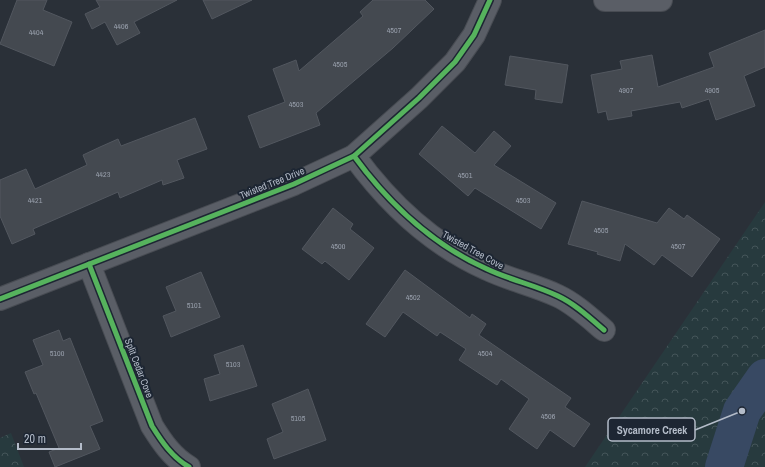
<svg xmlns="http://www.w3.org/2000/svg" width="765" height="467" font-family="'Archivo Narrow',sans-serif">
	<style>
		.forest { fill: url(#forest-crowns) }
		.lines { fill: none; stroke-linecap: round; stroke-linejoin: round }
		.river { stroke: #384963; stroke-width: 38 }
		.building { fill: #444950; stroke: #52575f }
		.minor-casing { stroke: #484c53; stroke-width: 24 }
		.minor { stroke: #5a5e66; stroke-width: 22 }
		.cycleway-casing { stroke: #1d2633; stroke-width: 8 }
		.cycleway { stroke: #56b35d; stroke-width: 5 }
		.labels { text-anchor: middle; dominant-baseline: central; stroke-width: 4; stroke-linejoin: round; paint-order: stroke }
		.number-label { font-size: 8px; fill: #989fab }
		.street-label { font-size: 10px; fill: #b4bcc9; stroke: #1d2633 }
		.leader { fill: none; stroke: #b4bcc9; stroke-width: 1.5 }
		.callout-dot { fill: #b4bcc9; stroke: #1d2633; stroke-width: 1.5 }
		.callout { fill: #1d2633; stroke: #b4bcc9; stroke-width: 1.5 }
		.callout-label { font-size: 11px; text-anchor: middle; font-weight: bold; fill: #b4bcc9 }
	</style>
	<defs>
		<pattern id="forest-crowns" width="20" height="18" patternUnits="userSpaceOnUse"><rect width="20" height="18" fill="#273a3e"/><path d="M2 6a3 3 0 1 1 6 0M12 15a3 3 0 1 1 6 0" fill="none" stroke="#445559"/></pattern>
	</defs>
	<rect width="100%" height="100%" fill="#2a3038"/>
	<!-- forest -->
	<g class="forest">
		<path d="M 765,202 L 765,467 L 585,467 Z"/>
		<path d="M 11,433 L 24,467 L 0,467 L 0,438 Z"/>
	</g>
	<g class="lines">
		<!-- river -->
		<path class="river" d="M 724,467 L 742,411 L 765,378"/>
	</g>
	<!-- building -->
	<g class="building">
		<path d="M 17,0 L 47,0 L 43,10 L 72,22 L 54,66 L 0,44 Z"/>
		<path d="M 96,0 L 177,0 L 134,22 L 140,33 L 117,45 L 105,22 L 92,29 L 85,14 L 100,7 Z"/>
		<path d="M 203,0 L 252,0 L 212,19 Z"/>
		<path d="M 373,0 L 425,0 L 434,9 L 393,48 L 316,113 L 320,125 L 260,148 L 248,116 L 285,102 L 273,69 L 296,60 L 299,71 L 363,16 L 360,12 Z"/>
		<path d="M 765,30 L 765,67 L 744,76 L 755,106 L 716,120 L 709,99 L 682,108 L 680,102 L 631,111 L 632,116 L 608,120 L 606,111 L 598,113 L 591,75 L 622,69 L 620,61 L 652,55 L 658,87 L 714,67 L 709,53 Z"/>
		<path d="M 510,56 L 568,65 L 562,103 L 535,99 L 536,90 L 505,85 Z"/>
		<path d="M 195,118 L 207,149 L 177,160 L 184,178 L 163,185 L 162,180 L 120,198 L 118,192 L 33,229 L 35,234 L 12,244 L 0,216 L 0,180 L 26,169 L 35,189 L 87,165 L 83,155 L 100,147 L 118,139 L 121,146 Z"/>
		<path d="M 442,126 L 475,153 L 494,131 L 511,146 L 494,165 L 556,203 L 541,229 L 475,188 L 468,196 L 419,154 Z"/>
		<path d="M 582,201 L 657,223 L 669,208 L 684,219 L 687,215 L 720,239 L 692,277 L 662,255 L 654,265 L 625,244 L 620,261 L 597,254 L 598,252 L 568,244 Z"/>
		<path d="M 333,208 L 353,224 L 350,229 L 374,248 L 349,280 L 325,261 L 322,264 L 302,249 Z"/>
		<path d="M 405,270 L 470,318 L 472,314 L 486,324 L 479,335 L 571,398 L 565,407 L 590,424 L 574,447 L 550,430 L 537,449 L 509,429 L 529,399 L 501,379 L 497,385 L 459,360 L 466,349 L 440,332 L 437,336 L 403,312 L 385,337 L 366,324 Z"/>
		<path d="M 201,272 L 220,317 L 171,337 L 163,316 L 176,311 L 166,287 Z"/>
		<path d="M 59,330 L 63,341 L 70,338 L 103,421 L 90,426 L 100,449 L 55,467 L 49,452 L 59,448 L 36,393 L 34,394 L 25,372 L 43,365 L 33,340 Z"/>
		<path d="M 243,345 L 257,386 L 210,401 L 204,379 L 220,374 L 214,355 Z"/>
		<path d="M 308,389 L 326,440 L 274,459 L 267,439 L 283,432 L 272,404 Z"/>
	</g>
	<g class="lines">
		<defs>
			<g id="minor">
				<path d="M 605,0 L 661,0"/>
				<path d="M 354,156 C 389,204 433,245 487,269 C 510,280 535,285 558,296 C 575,304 590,318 604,330"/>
				<path d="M 89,264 L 152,426 C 162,442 172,457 189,467"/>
				<path d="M 0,299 L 294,184 L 354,156 L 419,98 L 455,62 L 474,35 L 490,0"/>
			</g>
		</defs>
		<!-- minor casing -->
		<use href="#minor" class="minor-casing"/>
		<!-- minor -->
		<use href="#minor" class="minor"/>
		<defs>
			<g id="cycleway">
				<path d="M 354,156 C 389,204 433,245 487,269 C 510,280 535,285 558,296 C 575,304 590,318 604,330"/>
				<path d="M 89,264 L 152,426 C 162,442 172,457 189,467"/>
				<path d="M 0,299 L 294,184 L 354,156 L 419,98 L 455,62 L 474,35 L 490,0"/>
			</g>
		</defs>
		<!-- cycleway casing -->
		<use href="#cycleway" class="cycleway-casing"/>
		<!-- cycleway -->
		<use href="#cycleway" class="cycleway"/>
	</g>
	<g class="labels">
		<!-- number labels -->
		<g class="number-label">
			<text x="121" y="26">4406</text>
			<text x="394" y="30">4507</text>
			<text x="36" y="32">4404</text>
			<text x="340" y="64">4505</text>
			<text x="626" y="90">4907</text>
			<text x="712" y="90">4905</text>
			<text x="296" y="104">4503</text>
			<text x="103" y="174">4423</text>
			<text x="465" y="175">4501</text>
			<text x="35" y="200">4421</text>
			<text x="523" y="200">4503</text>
			<text x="601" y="230">4505</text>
			<text x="338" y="246">4500</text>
			<text x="678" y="246">4507</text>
			<text x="413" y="297">4502</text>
			<text x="194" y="305">5101</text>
			<text x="57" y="353">5100</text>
			<text x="485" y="353">4504</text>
			<text x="233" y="364">5103</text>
			<text x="548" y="416">4506</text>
			<text x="298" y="418">5105</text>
		</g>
		<!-- street labels -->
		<g class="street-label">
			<text transform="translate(272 183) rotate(-22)">Twisted Tree Drive</text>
			<text transform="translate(473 250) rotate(29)">Twisted Tree Cove</text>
			<text transform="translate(139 368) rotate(69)">Split Cedar Cove</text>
		</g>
	</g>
	<!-- callouts -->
	<path class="leader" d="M742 411L695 430"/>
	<circle class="callout-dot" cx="742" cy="411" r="4"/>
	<rect class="callout" x="608" y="418" width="87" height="23" rx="4"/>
	<g class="callout-label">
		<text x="652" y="434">Sycamore Creek</text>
	</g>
	<!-- scale -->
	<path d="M18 443v6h63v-6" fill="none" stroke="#b4bcc9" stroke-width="2"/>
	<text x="24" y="443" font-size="12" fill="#b4bcc9" stroke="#1d2633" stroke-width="3" paint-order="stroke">20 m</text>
</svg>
